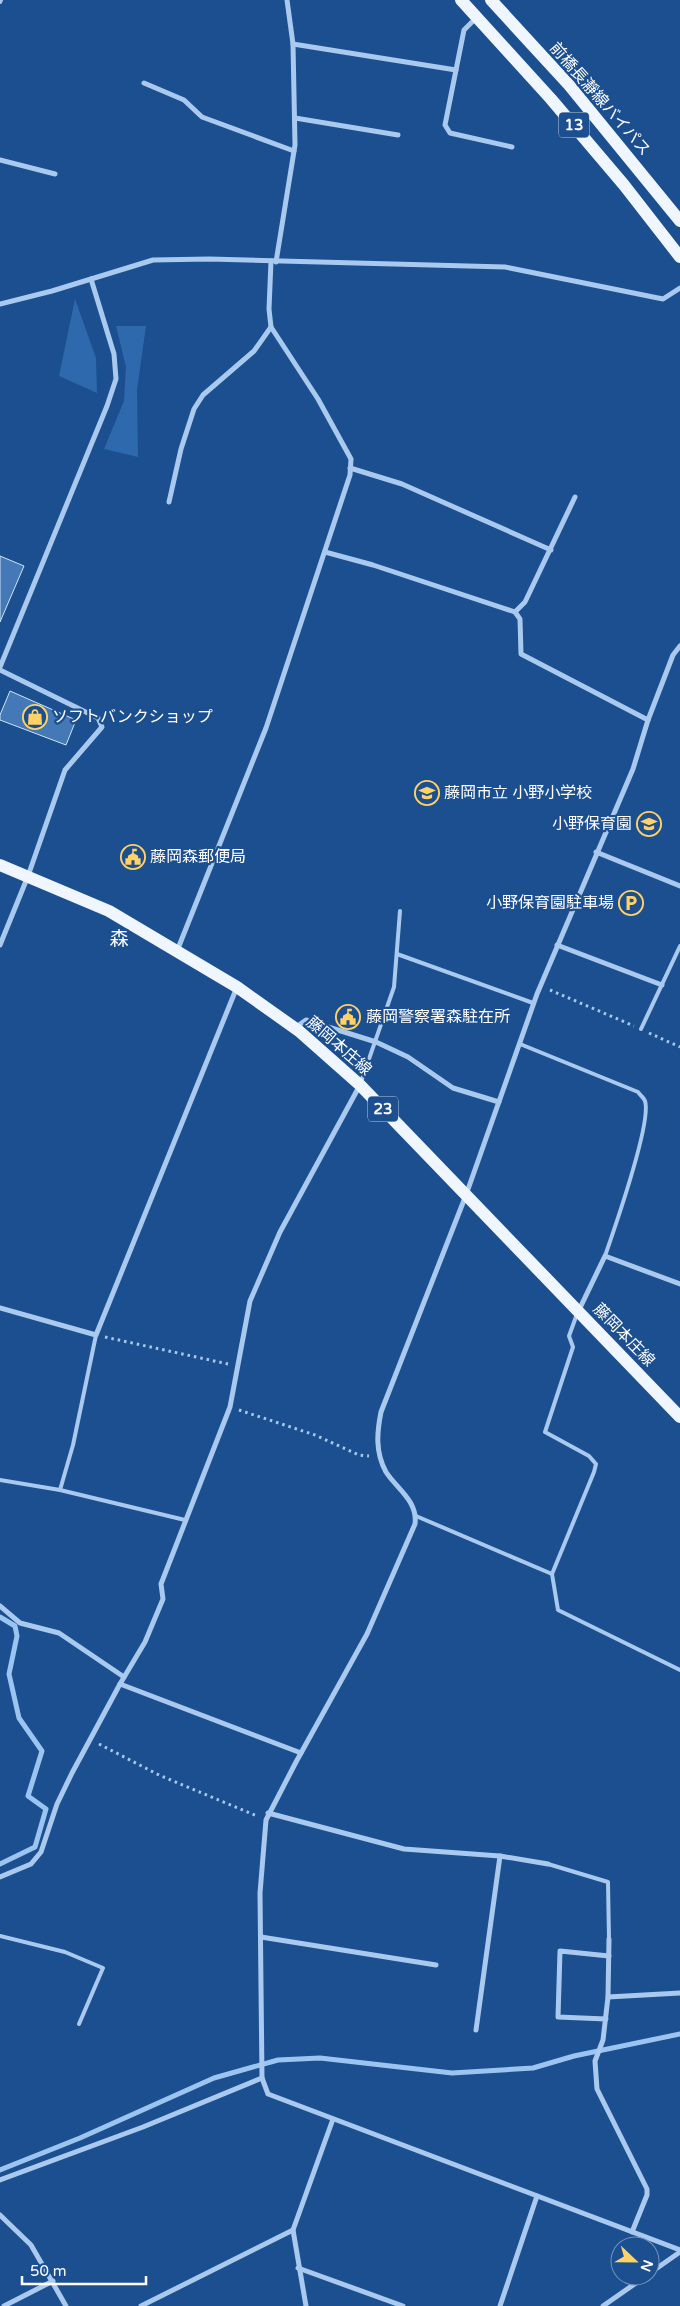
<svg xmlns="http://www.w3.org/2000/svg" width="680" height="2306" font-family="'Varela Round','Noto Sans JP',sans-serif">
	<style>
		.green { fill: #2e69ad }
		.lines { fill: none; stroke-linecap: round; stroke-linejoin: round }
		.stream { stroke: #9cc4f0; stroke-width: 5 }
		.building { fill: #4478b7; stroke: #cfe3fa }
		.path { stroke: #a9c9ee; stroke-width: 3; stroke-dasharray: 2.5 4; stroke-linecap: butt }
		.service { stroke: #a9c9ee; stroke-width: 4 }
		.minor { stroke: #a9c9ee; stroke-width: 5 }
		.primary { stroke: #f0f6ff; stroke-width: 12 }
		.labels { text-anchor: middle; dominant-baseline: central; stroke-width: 4.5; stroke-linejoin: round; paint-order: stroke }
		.shield { fill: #1b4f8f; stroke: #bbcadd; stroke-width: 1 }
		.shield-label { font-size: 15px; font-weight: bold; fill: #fff }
		.street-label { font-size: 16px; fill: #fff; stroke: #1b4f8f }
		.poi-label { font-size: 16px; fill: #fff; stroke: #1b4f8f; text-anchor: start }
		.quarter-label { font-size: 19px; fill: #fff; stroke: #1b4f8f }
	</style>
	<rect width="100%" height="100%" fill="#1b4f8f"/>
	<!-- green -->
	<g class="green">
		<path d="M 75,299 L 96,358 L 97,393 L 59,376 Z"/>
		<path d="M 116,326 L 146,326 L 137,390 L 138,457 L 104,449 L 124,401 L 126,367 Z"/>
	</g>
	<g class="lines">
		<!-- stream -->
		<g class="stream">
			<path d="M 0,1617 L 15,1626 L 17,1636 L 9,1674 L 19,1718 L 42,1751 L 28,1796 L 46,1809 L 35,1847 L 0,1864"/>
			<path d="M 0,2170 L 80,2138 L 214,2078 L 278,2060 L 320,2058 L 452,2073 L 533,2068 L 574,2056 L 680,2034"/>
		</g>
	</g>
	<!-- building -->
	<g class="building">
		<path d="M 0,556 L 24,566 L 0,622 Z"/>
		<path d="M 10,691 L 76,720 L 66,745 L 0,720 L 0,715 Z"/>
	</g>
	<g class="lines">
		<!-- path -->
		<g class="path">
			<path d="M 550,990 L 634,1026"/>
			<path d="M 649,1033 L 680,1047"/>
			<path d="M 105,1337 L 228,1364"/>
			<path d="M 239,1410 L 315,1435 L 359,1455 L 369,1456"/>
			<path d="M 99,1744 L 159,1775 L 257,1816"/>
		</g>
		<!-- service -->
		<g class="service">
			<path d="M 0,2 L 1,0"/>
			<path d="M 397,954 L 533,1003"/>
			<path d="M 641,1029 L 680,946"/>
			<path d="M 520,1044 L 638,1092 C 640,1095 644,1098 645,1101 C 652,1122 614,1230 605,1256"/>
			<path d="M 361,1082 L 394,987 L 400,911"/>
			<path d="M 0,1480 L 60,1490 L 185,1520"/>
			<path d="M 60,1490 L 73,1445 L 96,1335"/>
			<path d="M 416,1516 L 552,1574 L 558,1610 L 680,1670"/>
			<path d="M 552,1574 L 594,1472 L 596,1464 L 589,1456 L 545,1432 L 573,1347 L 569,1336 L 577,1314"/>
			<path d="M 548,1864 L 608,1882 L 609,1939"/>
			<path d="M 0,1936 L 65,1952 L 103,1968 L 79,2024"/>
		</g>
		<!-- minor -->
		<g class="minor">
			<path d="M 476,18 L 464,30 L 445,125 L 450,133 L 512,147"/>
			<path d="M 293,44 L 456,70"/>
			<path d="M 144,83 L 184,100 L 202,117 L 294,151"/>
			<path d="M 295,118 L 398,135"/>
			<path d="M 0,160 L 55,174"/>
			<path d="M 276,262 L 295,145 L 293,44 L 287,0"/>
			<path d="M 0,304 L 52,291 L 153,260 L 209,259 L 505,267 L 663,299 L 680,288"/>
			<path d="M 350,468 L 402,484 L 551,550"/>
			<path d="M 169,502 L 181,449 L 194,409 L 203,395 L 254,351 L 271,327"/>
			<path d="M 325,552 L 373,565 L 515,612 L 520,619 L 521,654 L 648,720"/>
			<path d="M 515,612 L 525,602 L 575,497"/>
			<path d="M 680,646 L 673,655 L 648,720 L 633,769 L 537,994 L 466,1195 L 381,1412 C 377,1432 375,1452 386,1472 C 397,1489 418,1501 415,1524 L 367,1634 L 296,1762 L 266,1820 L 260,1893 L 262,2078 L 268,2094 L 680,2250"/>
			<path d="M 0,667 L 107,406 L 116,379 L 114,354 L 91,279"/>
			<path d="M 0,670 L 98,718 L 102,727 L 65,770 L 28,876 L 0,945"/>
			<path d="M 596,852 L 680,886"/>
			<path d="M 557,945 L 662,985"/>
			<path d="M 177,951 L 266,728 L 350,475 L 351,459 L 318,399 L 271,327 L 269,309 L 271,261"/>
			<path d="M 296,1027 L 306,1020 L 376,1042 L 408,1057 L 453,1088 L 499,1102"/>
			<path d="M 0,1308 L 96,1335 L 237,987"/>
			<path d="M 579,1310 L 605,1256 L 680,1284"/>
			<path d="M 0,1606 L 20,1623 L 59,1633 L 124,1677"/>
			<path d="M 120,1684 L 301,1753"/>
			<path d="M 268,1813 L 404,1849 L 500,1856 L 548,1864"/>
			<path d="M 0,1877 L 31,1864 L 41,1852 L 57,1804 L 72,1773 L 120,1684 L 145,1642 L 163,1599 L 161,1584 L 230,1407 L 250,1301 L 280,1232 L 360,1085"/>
			<path d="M 261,1937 L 436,1965"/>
			<path d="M 609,1939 L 608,1997 L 603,2040 L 595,2061 L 597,2089 L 647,2189 L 647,2195 L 632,2232"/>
			<path d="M 608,1997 L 680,1993"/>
			<path d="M 606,2019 L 558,2017 L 560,1951 L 609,1956"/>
			<path d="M 476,2030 L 500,1856"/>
			<path d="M 0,2180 L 143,2127 L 262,2078"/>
			<path d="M 0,2215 L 31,2245 L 66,2306"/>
			<path d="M 298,2268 L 403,2306"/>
			<path d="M 650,2273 L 680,2252"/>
			<path d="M 4,2306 L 53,2281"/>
			<path d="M 141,2306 L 293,2230"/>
			<path d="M 306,2306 L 293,2230 L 333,2119"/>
			<path d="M 500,2306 L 537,2196"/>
			<path d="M 603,2306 L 646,2276"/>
		</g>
		<!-- primary -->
		<g class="primary">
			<path d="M 461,0 L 551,99 L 624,185 L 680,257"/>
			<path d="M 491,0 L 569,85 L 680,221"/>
			<path d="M 0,865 L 109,911 L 237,987 L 299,1031 L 360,1085 L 680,1417"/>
		</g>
	</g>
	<!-- icons -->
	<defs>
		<symbol id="shop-ring" viewBox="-11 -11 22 22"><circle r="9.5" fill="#1b4f8f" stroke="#ffd166" stroke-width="1.5"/><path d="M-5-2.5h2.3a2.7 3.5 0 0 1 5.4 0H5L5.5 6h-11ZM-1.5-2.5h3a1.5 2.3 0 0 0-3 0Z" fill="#ffd166"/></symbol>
		<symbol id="school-ring" viewBox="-11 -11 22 22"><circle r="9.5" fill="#1b4f8f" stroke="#ffd166" stroke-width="1.5"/><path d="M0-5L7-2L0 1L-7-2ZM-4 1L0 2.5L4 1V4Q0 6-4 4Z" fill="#ffd166"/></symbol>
		<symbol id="civic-ring" viewBox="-11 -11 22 22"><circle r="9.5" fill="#1b4f8f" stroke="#ffd166" stroke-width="1.5"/><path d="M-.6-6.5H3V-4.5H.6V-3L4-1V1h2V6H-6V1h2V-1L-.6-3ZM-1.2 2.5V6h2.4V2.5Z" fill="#ffd166"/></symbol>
		<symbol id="parking-ring" viewBox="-11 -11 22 22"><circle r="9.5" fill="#1b4f8f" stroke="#ffd166" stroke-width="1.5"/><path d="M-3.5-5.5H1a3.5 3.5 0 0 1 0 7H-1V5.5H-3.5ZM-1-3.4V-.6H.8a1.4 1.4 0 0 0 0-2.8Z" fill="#ffd166"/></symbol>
	</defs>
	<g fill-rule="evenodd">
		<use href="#shop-ring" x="21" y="703" width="28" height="28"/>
		<use href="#school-ring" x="413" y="779" width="28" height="28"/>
		<use href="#school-ring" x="635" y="810" width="28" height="28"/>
		<use href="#civic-ring" x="119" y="843" width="28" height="28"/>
		<use href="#parking-ring" x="617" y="889" width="28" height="28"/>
		<use href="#civic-ring" x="334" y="1003" width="28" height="28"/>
	</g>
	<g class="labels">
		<!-- shield labels -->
		<g class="shield">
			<rect x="559" y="112.5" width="30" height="25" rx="4"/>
			<rect x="368" y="1096.5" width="30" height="25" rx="4"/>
		</g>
		<g class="shield-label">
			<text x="574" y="125">13</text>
			<text x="383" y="1109">23</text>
		</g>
		<!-- street labels -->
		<g class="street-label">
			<text transform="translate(600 99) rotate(49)">前橋長瀞線バイパス</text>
			<text transform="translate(339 1046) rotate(41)">藤岡本庄線</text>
			<text transform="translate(624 1335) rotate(46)">藤岡本庄線</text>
		</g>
		<!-- poi labels -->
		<g class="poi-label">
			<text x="52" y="717">ソフトバンクショップ</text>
			<text x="444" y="793">藤岡市立 小野小学校</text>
			<text x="632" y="824" text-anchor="end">小野保育園</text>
			<text x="150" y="857">藤岡森郵便局</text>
			<text x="614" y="903" text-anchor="end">小野保育園駐車場</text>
			<text x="366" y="1017">藤岡警察署森駐在所</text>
		</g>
		<!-- quarter labels -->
		<g class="quarter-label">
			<text x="119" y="939">森</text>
		</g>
	</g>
	<!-- north arrow -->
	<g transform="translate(635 2261) rotate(112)"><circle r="24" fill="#1b4f8f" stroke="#7695bc"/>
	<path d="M0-4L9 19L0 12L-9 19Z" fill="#ffd166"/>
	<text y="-8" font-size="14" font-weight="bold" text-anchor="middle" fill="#ffffff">N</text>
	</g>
	<!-- scale -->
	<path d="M22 2276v8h124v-8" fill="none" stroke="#ffffff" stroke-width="2.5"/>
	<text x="30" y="2276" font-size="15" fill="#ffffff" stroke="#1b4f8f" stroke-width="4" paint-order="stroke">50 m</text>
</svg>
